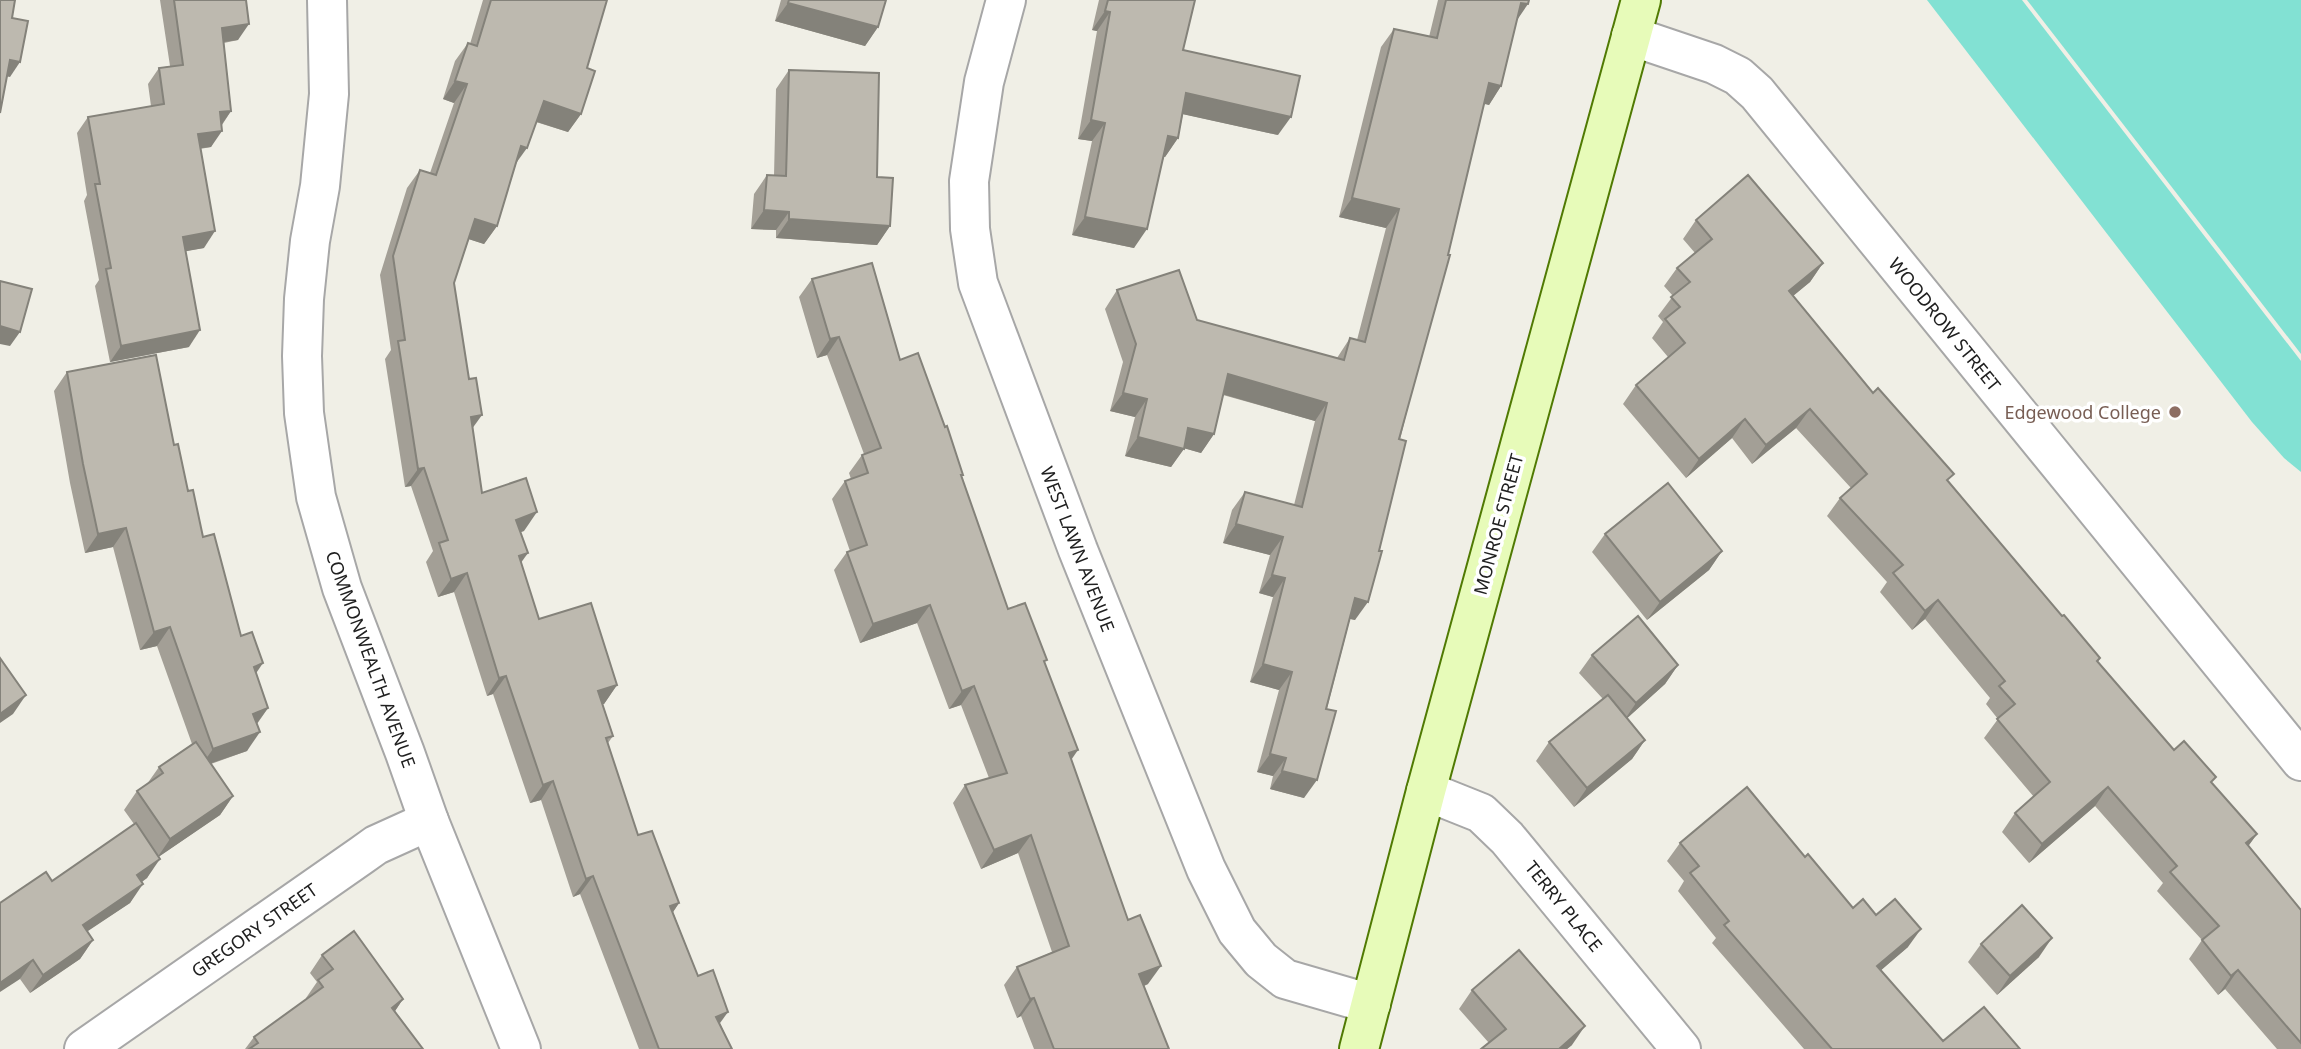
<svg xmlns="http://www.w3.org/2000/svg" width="2301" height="1049" font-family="'Noto Sans',sans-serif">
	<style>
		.pitch { fill: #82e1d3 }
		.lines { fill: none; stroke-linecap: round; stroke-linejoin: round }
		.minor-casing { stroke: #a7a7a7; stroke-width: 42 }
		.secondary-casing { stroke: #507a03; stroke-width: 42 }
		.minor { stroke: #fff; stroke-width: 38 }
		.secondary { stroke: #e7fbb9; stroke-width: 38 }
		.wall { fill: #a39f96 }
		.shaded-wall { fill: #84827a }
		.building { fill: #bdb9af; stroke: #84827a; stroke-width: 2 }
		.education-dot { fill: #8d6e63; stroke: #fff; stroke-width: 2.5 }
		.labels { text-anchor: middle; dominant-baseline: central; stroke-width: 7; stroke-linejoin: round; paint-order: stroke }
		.street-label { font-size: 18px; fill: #202020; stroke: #fff }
		.education-label { font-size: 18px; fill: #785e54; stroke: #fff; text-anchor: end }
	</style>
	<rect width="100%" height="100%" fill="#f0efe6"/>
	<!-- pitch -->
	<g class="pitch">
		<path d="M 1927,0 L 2022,0 L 2301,361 L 2301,472 L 2284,458 L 2252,422 Z"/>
		<path d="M 2027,0 L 2301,0 L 2301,354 Z"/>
	</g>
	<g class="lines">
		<defs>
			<g id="minor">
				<path d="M 327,0 L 329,94 L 320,186 L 310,241 L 304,299 L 302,356 L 304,413 L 316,497 L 342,588 L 405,753 L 429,821 L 521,1049"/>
				<path d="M 1006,0 L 984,82 L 969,181 L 970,229 L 978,283 L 1078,550 L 1206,869 L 1237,931 L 1261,960 L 1285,979 L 1371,1004"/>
				<path d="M 1631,36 L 1714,64 L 1738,76 L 1757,93 L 2301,761"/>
				<path d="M 1426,791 L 1481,813 L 1507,838 L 1681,1049"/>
				<path d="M 84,1049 L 362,855 L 376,845 L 429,821"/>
			</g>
			<path id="secondary" d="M 1359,1049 L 1426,791 L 1641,0"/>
		</defs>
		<!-- minor casing -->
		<use href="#minor" class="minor-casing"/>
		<!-- secondary casing -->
		<use href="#secondary" class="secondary-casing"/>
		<!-- minor -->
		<use href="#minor" class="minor"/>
		<!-- secondary -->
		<use href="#secondary" class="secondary"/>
	</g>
	<!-- wall -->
	<g class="wall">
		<path d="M 160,0 L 246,0 L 238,40 L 224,43 L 231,111 L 222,125 L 211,147 L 200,149 L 204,248 L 185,251 L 189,347 L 110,362 L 95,286 L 99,280 L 84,201 L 87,195 L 77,133 L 88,117 L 151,106 L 148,84 L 159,68 L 170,66 Z"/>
		<path d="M 483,0 L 607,0 L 587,68 L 581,114 L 568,132 L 536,122 L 516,164 L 497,226 L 484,244 L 469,239 L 454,283 L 472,429 L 482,493 L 524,531 L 520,532 L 521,562 L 539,619 L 617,685 L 604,704 L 602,704 L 613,736 L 608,743 L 638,835 L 679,903 L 673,912 L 698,976 L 732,1049 L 639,1049 L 580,894 L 573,897 L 541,800 L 530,803 L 493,694 L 487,696 L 454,592 L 438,597 L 426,562 L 433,551 L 411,486 L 405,487 L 385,359 L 391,350 L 380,275 L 407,188 L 420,170 L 430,173 L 454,103 L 443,99 L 455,61 L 468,43 L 470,44 Z"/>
		<path d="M 781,0 L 886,0 L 878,27 L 865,46 L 775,21 Z"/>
		<path d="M 1099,0 L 1195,0 L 1183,50 L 1278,135 L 1183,114 L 1178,138 L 1165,157 L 1164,157 L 1134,248 L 1072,235 L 1092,141 L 1078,139 L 1097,31 L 1092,30 Z"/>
		<path d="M 1438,0 L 1529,0 L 1517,20 L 1501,86 L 1489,105 L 1484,103 L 1355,620 L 1350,619 L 1304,798 L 1270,789 L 1273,776 L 1257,772 L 1279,690 L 1250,682 L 1273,597 L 1259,593 L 1270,555 L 1223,543 L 1232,510 L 1245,492 L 1294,505 L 1315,421 L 1223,395 L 1214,434 L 1201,453 L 1184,448 L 1171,467 L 1125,456 L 1135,417 L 1110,411 L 1123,362 L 1105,309 L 1117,290 L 1197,320 L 1337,358 L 1350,338 L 1357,340 L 1386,228 L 1339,217 L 1381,47 L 1394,29 L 1429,37 Z"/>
		<path d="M 789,70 L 877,177 L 890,226 L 877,245 L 776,238 L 776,230 L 751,229 L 754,194 L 767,175 L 774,176 L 776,89 Z"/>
		<path d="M 1696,220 L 1823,263 L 1810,282 L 1793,296 L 1873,393 L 2062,616 L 2100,658 L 2098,662 L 2174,750 L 2212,783 L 2257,834 L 2248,846 L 2301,910 L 2301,1049 L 2277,1049 L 2225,989 L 2218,995 L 2189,959 L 2202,940 L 2157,891 L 2163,883 L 2095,806 L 2029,863 L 2002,832 L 2015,813 L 2034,797 L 1984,738 L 1998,719 L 1986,704 L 1990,698 L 1925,619 L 1912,630 L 1880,592 L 1887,582 L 1827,516 L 1840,498 L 1851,488 L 1796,428 L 1752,464 L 1732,438 L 1686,478 L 1623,404 L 1636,385 L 1668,357 L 1652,338 L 1663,322 L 1658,316 L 1673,296 L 1664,286 L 1677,268 L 1695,253 L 1683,239 Z"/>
		<path d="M 812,279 L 900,360 L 962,477 L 1008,609 L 1044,663 L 1071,759 L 1148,984 L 1144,986 L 1169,1049 L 1034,1049 L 1021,1016 L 1017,1018 L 1004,985 L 1017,967 L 1052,952 L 1018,853 L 981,869 L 953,803 L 965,785 L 989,778 L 961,705 L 949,709 L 917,623 L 860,643 L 834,570 L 847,552 L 850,551 L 832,499 L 845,481 L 851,479 L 849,473 L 862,455 L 864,454 L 827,355 L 817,358 L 799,297 Z"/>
		<path d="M 67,372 L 174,445 L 203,537 L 241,636 L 256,673 L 268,708 L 257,724 L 247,751 L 211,764 L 233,796 L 220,815 L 158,857 L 147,878 L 142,882 L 130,903 L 87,931 L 93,940 L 80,959 L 30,993 L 20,979 L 52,881 L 134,824 L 124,810 L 137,791 L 147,784 L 159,767 L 192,744 L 157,646 L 140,650 L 113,547 L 85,553 L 70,483 L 54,391 Z"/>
		<path d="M 1605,534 L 1722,551 L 1709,570 L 1647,620 L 1592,552 Z"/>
		<path d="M 1592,655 L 1678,665 L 1665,684 L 1627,718 L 1645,740 L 1632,759 L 1574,807 L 1536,761 L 1549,742 L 1603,699 L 1579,673 Z"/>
		<path d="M 1680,843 L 1805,857 L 1853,908 L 1876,915 L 1908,947 L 1881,970 L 1943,1041 L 2020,1049 L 1804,1049 L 1712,943 L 1716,938 L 1678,891 L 1684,881 L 1667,861 Z"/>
		<path d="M 1981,944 L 2039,957 L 1997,995 L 1968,962 Z"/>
		<path d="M 322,955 L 403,999 L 395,1011 L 423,1049 L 245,1049 L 254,1037 L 307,999 L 306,998 L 317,982 L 310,973 Z"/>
		<path d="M 1472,990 L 1572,1045 L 1567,1049 L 1481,1049 L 1489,1043 L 1459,1009 Z"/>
	</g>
	<!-- shaded-wall -->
	<g class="shaded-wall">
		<path d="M 788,3 L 878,27 L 865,46 L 775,21 Z"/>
		<path d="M 1521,3 L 1528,4 L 1515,23 Z"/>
		<path d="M 1105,11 L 1110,12 L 1097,31 L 1092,30 Z"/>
		<path d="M 249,24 L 238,40 L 210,44 L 222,28 Z"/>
		<path d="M 10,60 L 20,62 L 10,77 L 0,75 Z"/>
		<path d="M 455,81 L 467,84 L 454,103 L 443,99 Z"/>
		<path d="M 1489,83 L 1501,86 L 1489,105 L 1476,102 Z"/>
		<path d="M 1186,93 L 1291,117 L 1278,135 L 1173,112 Z"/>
		<path d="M 544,101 L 581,114 L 568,132 L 531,120 Z"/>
		<path d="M 231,111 L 220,127 L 220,112 Z"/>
		<path d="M 1091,120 L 1105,123 L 1092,141 L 1078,139 Z"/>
		<path d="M 222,131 L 211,147 L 186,150 L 198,134 Z"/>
		<path d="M 1168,136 L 1178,138 L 1165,157 L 1155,155 Z"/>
		<path d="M 521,146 L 527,148 L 514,166 Z"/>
		<path d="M 1352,198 L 1399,209 L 1386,228 L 1339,217 Z"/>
		<path d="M 764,210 L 789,212 L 776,230 L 751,229 Z"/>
		<path d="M 1085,217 L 1147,229 L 1134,248 L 1072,235 Z"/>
		<path d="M 475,219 L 497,226 L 484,244 L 462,237 Z"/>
		<path d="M 789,219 L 890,226 L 877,245 L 776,238 Z"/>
		<path d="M 215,231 L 204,248 L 171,254 L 183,237 Z"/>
		<path d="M 1823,263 L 1810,282 L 1776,310 L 1789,291 Z"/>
		<path d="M 0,326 L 20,332 L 10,346 L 0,344 Z"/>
		<path d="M 200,330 L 189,347 L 110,362 L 121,346 Z"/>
		<path d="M 839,337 L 827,355 L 817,358 L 830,339 Z"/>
		<path d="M 1228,374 L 1327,403 L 1315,421 L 1215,392 Z"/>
		<path d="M 1123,393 L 1147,399 L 1135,417 L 1110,411 Z"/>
		<path d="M 1810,409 L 1796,428 L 1752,464 L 1766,445 Z"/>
		<path d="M 482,415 L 469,433 L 471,417 Z"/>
		<path d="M 1745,419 L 1732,438 L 1686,478 L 1699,459 Z"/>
		<path d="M 1188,428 L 1214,434 L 1201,453 L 1176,446 Z"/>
		<path d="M 1138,437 L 1184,449 L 1171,467 L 1125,456 Z"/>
		<path d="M 424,468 L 411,486 L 405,487 L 418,469 Z"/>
		<path d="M 537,512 L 524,531 L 503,538 L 516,520 Z"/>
		<path d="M 1236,524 L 1283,537 L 1270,555 L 1223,543 Z"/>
		<path d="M 126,528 L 113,547 L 85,553 L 98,534 Z"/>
		<path d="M 1722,551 L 1709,570 L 1647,620 L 1660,602 Z"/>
		<path d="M 528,553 L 515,571 L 519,556 Z"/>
		<path d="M 467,573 L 454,592 L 438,597 L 451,579 Z"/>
		<path d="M 1272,575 L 1285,578 L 1273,597 L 1259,593 Z"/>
		<path d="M 1355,598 L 1368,602 L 1355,620 L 1342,617 Z"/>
		<path d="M 1938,600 L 1925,619 L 1912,630 L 1925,611 Z"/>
		<path d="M 930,605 L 917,623 L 860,643 L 873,624 Z"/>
		<path d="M 170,627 L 157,646 L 140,650 L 154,632 Z"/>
		<path d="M 263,663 L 250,682 L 254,667 Z"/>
		<path d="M 1263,664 L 1292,672 L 1279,690 L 1250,682 Z"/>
		<path d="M 1678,665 L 1665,684 L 1623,722 L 1636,703 Z"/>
		<path d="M 506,676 L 493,694 L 487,696 L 499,678 Z"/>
		<path d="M 617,685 L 604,704 L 585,710 L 598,691 Z"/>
		<path d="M 974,686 L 961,705 L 949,709 L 962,691 Z"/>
		<path d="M 26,695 L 13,714 L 0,723 L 0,714 Z"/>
		<path d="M 268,708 L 255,726 L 253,714 Z"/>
		<path d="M 260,732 L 247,751 L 200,767 L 213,749 Z"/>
		<path d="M 1645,740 L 1632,759 L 1574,807 L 1587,788 Z"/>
		<path d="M 1078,750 L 1065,769 L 1069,753 Z"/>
		<path d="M 1270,754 L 1286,758 L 1273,776 L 1257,772 Z"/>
		<path d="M 1282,771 L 1317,780 L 1304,798 L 1270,789 Z"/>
		<path d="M 553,781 L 541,800 L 530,803 L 543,785 Z"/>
		<path d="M 2108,787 L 2095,806 L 2029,863 L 2042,844 Z"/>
		<path d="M 233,796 L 220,815 L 157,858 L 170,839 Z"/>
		<path d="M 2257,834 L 2244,852 L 2246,843 Z"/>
		<path d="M 1031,835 L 1018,853 L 981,869 L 994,850 Z"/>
		<path d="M 160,859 L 147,878 L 124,894 L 137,875 Z"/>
		<path d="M 593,876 L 580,894 L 573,897 L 586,879 Z"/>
		<path d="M 143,884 L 130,903 L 70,943 L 83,925 Z"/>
		<path d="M 679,903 L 667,921 L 670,906 Z"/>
		<path d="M 1921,929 L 1908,947 L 1865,984 L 1877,966 Z"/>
		<path d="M 2052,938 L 2039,957 L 1997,995 L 2010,976 Z"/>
		<path d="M 93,940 L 80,959 L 30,993 L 43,975 Z"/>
		<path d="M 33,960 L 20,979 L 0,992 L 0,983 Z"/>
		<path d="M 1161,966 L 1148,984 L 1126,993 L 1139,974 Z"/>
		<path d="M 2238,970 L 2225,989 L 2218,995 L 2231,976 Z"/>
		<path d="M 1034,998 L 1021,1016 L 1017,1018 L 1030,999 Z"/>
		<path d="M 403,999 L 391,1017 L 392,1008 Z"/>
		<path d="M 728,1012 L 715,1030 L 716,1017 Z"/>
		<path d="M 1585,1026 L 1572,1045 L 1567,1049 L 1559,1049 Z"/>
	</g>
	<!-- building -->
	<g class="building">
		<path d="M 0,0 L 15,0 L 12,18 L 28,21 L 20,62 L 10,60 L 0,113 Z"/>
		<path d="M 174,0 L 246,0 L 249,24 L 222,28 L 231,111 L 220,112 L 222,131 L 198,134 L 215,231 L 183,237 L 200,330 L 121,346 L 106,269 L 111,268 L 95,184 L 100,184 L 88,117 L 164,104 L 159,68 L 183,65 Z"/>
		<path d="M 491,0 L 607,0 L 587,68 L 595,71 L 581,114 L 544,101 L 527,148 L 521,146 L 497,226 L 475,219 L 454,283 L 469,379 L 476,378 L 482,415 L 471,417 L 482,493 L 526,478 L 537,512 L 516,520 L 528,553 L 519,556 L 539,619 L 591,603 L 617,685 L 598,691 L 613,736 L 606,738 L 638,835 L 652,831 L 679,903 L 670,906 L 698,976 L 713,970 L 728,1012 L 716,1017 L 732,1049 L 659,1049 L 593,876 L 586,879 L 553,781 L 543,785 L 506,676 L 499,678 L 467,573 L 451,579 L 439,543 L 448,540 L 424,468 L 418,469 L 398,341 L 405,340 L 393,256 L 420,170 L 436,175 L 467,84 L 455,81 L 468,43 L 477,46 Z"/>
		<path d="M 789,0 L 886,0 L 878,27 L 788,3 Z"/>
		<path d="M 1108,0 L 1195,0 L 1183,50 L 1300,76 L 1291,117 L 1186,93 L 1178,138 L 1168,136 L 1147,229 L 1085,217 L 1105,123 L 1091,120 L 1110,12 L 1105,11 Z"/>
		<path d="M 1446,0 L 1529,0 L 1528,4 L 1521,3 L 1501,86 L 1489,83 L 1448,255 L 1450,255 L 1399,439 L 1406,441 L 1379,551 L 1382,551 L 1368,602 L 1355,598 L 1326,709 L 1336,711 L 1317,780 L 1282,771 L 1286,758 L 1270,754 L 1292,672 L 1263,664 L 1285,578 L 1272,575 L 1283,537 L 1236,524 L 1245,492 L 1302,507 L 1327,403 L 1228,374 L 1214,434 L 1188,428 L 1184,449 L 1138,437 L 1147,399 L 1123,393 L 1136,344 L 1117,290 L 1179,270 L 1197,320 L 1344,360 L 1350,338 L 1365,342 L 1399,209 L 1352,198 L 1394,29 L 1437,38 Z"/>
		<path d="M 789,70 L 879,73 L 877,177 L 893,178 L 890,226 L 789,219 L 789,212 L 764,210 L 767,175 L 786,176 Z"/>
		<path d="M 1748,175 L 1823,263 L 1789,291 L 1873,393 L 1878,388 L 1954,474 L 1947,480 L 2062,616 L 2064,615 L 2100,658 L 2097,661 L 2174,750 L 2184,741 L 2216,777 L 2211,782 L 2257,834 L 2246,843 L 2301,910 L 2301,1043 L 2238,970 L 2231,976 L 2202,940 L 2219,926 L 2170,872 L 2177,866 L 2108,787 L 2042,844 L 2015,813 L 2050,782 L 1997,719 L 2015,704 L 1999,686 L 2005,681 L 1938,600 L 1925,611 L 1893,573 L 1903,565 L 1840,498 L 1867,474 L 1810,409 L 1766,445 L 1745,419 L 1699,459 L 1636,385 L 1685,343 L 1665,319 L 1680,307 L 1671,297 L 1690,282 L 1677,268 L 1712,239 L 1696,220 Z"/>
		<path d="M 872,263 L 900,360 L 918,353 L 945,427 L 947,426 L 963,475 L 961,475 L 1008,609 L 1025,603 L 1047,660 L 1044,661 L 1078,750 L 1069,753 L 1128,920 L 1140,915 L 1161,966 L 1139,974 L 1169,1049 L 1054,1049 L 1034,998 L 1030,999 L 1017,967 L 1069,946 L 1031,835 L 994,850 L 965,785 L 1007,773 L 974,686 L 962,691 L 930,605 L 873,624 L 847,552 L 867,545 L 845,481 L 868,473 L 862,455 L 881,448 L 839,337 L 830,339 L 812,279 Z"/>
		<path d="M 0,281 L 32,289 L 20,332 L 0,326 Z"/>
		<path d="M 156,355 L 174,445 L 178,444 L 188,491 L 193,490 L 203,537 L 214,534 L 241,636 L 252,632 L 263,663 L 254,667 L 268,708 L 253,714 L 260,732 L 213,749 L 170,627 L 154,632 L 126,528 L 98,534 L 83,464 L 67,372 Z"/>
		<path d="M 1668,483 L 1722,551 L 1660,602 L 1605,534 Z"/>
		<path d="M 1638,616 L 1678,665 L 1636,703 L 1592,655 Z"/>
		<path d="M 0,658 L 26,695 L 0,714 Z"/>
		<path d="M 1608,695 L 1645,740 L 1587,788 L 1549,742 Z"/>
		<path d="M 196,742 L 233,796 L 170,839 L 137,791 L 163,773 L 159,767 Z"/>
		<path d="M 1747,787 L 1805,857 L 1808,854 L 1853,908 L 1863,899 L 1876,915 L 1895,899 L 1921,929 L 1877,966 L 1943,1041 L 1984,1007 L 2020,1049 L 1832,1049 L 1724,925 L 1729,921 L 1690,873 L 1699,866 L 1680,843 Z"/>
		<path d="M 136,823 L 160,859 L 137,875 L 143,884 L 83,925 L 93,940 L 43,975 L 33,960 L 0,983 L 0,903 L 46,872 L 52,881 Z"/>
		<path d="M 2022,905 L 2052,938 L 2010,976 L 1981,944 Z"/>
		<path d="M 354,931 L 403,999 L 392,1008 L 423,1049 L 249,1049 L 258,1043 L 254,1037 L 323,987 L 318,980 L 333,969 L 322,955 Z"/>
		<path d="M 1519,950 L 1585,1026 L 1559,1049 L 1481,1049 L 1506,1029 L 1472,990 Z"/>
	</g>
	<!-- markers -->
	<circle class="education-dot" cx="2175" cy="412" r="7"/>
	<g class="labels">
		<!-- street labels -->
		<g class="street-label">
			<text transform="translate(1945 324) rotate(51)">WOODROW STREET</text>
			<text transform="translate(1498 524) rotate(-75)">MONROE STREET</text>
			<text transform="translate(1078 549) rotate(69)">WEST LAWN AVENUE</text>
			<text transform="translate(371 659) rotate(70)">COMMONWEALTH AVENUE</text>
			<text transform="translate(1564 906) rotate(51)">TERRY PLACE</text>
			<text transform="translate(254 930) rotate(-35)">GREGORY STREET</text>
		</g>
		<!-- education labels -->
		<g class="education-label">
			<text x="2161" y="412">Edgewood College</text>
		</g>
	</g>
</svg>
